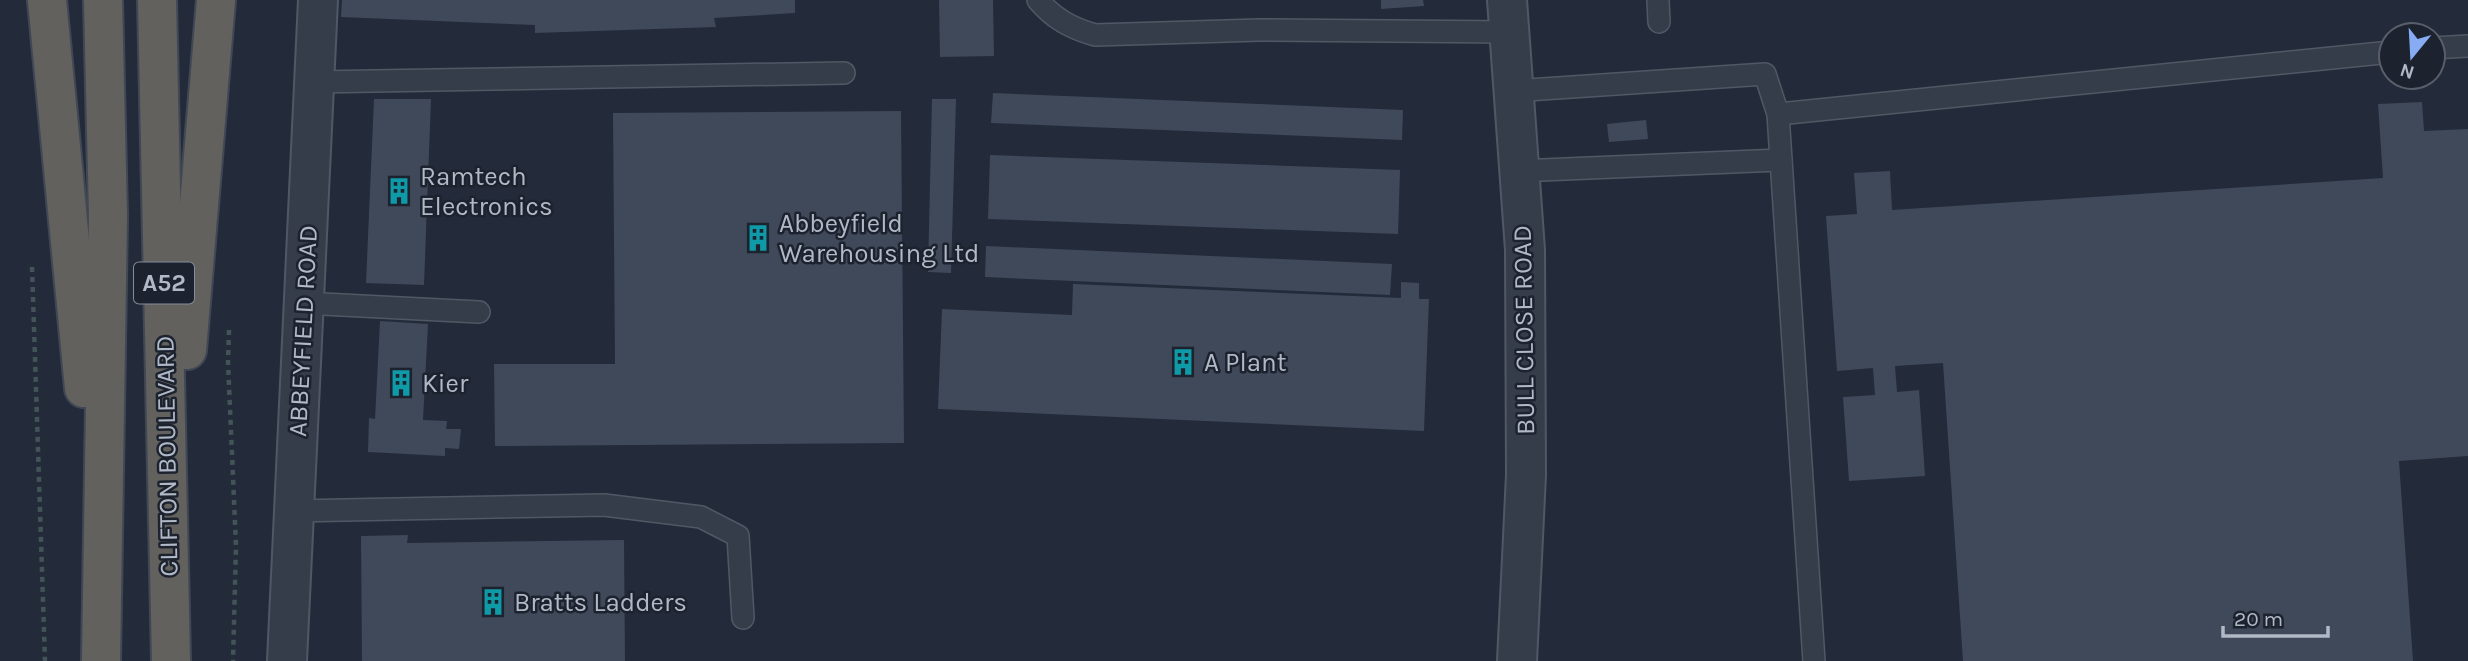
<svg xmlns="http://www.w3.org/2000/svg" width="2468" height="661" font-family="Karla,sans-serif">
	<style>
		.building { fill: #3f4959 }
		.lines { fill: none; stroke-linecap: round; stroke-linejoin: round }
		.service-casing { stroke: #515865; stroke-width: 24 }
		.minor-casing { stroke: #515865; stroke-width: 42 }
		.tertiary-casing { stroke: #515865; stroke-width: 42 }
		.trunk-casing { stroke: #414855; stroke-width: 42 }
		.path { stroke: #425458; stroke-width: 4.5; stroke-dasharray: 5 5; stroke-linecap: butt }
		.service { stroke: #363d4a; stroke-width: 21 }
		.minor { stroke: #363d4a; stroke-width: 38 }
		.tertiary { stroke: #363d4a; stroke-width: 38 }
		.trunk { stroke: #62615e; stroke-width: 38 }
		.labels { text-anchor: middle; dominant-baseline: central; stroke-width: 5; stroke-linejoin: round; paint-order: stroke }
		.shield { fill: #1c232f; stroke: #848b99; stroke-width: 2 }
		.shield-label { font-size: 24px; font-weight: bold; fill: #b1b8c6 }
		.poi-label { font-size: 26px; fill: #b1b8c6; stroke: #1c232f; text-anchor: start }
		.street-label { font-size: 26px; fill: #b1b8c6; stroke: #1c232f }
	</style>
	<rect width="100%" height="100%" fill="#232b3a"/>
	<!-- building -->
	<g class="building">
		<path d="M 342,0 L 795,0 L 795,13 L 714,18 L 716,27 L 535,33 L 535,25 L 341,17 Z"/>
		<path d="M 939,0 L 993,0 L 994,56 L 940,57 Z"/>
		<path d="M 1381,0 L 1423,0 L 1424,6 L 1381,9 Z"/>
		<path d="M 993,93 L 1403,110 L 1402,140 L 991,123 Z"/>
		<path d="M 374,99 L 431,99 L 424,285 L 366,283 Z"/>
		<path d="M 932,99 L 956,99 L 951,273 L 928,272 Z"/>
		<path d="M 2422,102 L 2424,131 L 2468,129 L 2468,456 L 2399,461 L 2413,661 L 1963,661 L 1943,363 L 1895,366 L 1897,392 L 1919,390 L 1925,476 L 1849,481 L 1843,397 L 1875,395 L 1873,368 L 1837,371 L 1826,216 L 1857,214 L 1854,173 L 1890,171 L 1892,210 L 2383,178 L 2378,104 Z"/>
		<path d="M 901,111 L 904,443 L 495,446 L 494,364 L 615,364 L 613,113 Z"/>
		<path d="M 1646,120 L 1648,139 L 1609,142 L 1607,124 Z"/>
		<path d="M 990,155 L 1400,170 L 1398,234 L 988,219 Z"/>
		<path d="M 986,246 L 1392,264 L 1390,295 L 985,277 Z"/>
		<path d="M 1401,282 L 1419,283 L 1419,299 L 1429,299 L 1424,431 L 938,409 L 942,309 L 1072,315 L 1073,284 L 1401,298 Z"/>
		<path d="M 380,321 L 428,324 L 423,420 L 447,421 L 446,429 L 461,429 L 459,449 L 445,448 L 445,456 L 368,452 L 369,418 L 375,419 Z"/>
		<path d="M 408,535 L 407,543 L 624,540 L 625,661 L 362,661 L 361,536 Z"/>
	</g>
	<g class="lines">
		<defs>
			<g id="service">
				<path d="M 1038,0 C 1054,19 1071,28 1095,35 L 1259,30 L 1510,32"/>
				<path d="M 1658,0 L 1659,22"/>
				<path d="M 2433,48 L 2468,46"/>
				<path d="M 314,82 L 844,73"/>
				<path d="M 1513,91 L 1765,74 L 1778,114 L 1814,661"/>
				<path d="M 1778,114 L 2391,52"/>
				<path d="M 1519,171 L 1781,160"/>
				<path d="M 303,303 L 479,312"/>
				<path d="M 294,511 L 604,505 L 701,517 L 738,536 L 743,618"/>
			</g>
			<path id="minor" d="M 1507,0 L 1525,250 L 1526,475 L 1517,661"/>
			<path id="tertiary" d="M 287,661 L 318,0"/>
			<g id="trunk">
				<path d="M 47,0 L 84,388"/>
				<path d="M 157,0 L 171,661"/>
				<path d="M 187,350 L 216,0"/>
				<path d="M 101,661 L 108,216 L 103,0"/>
			</g>
		</defs>
		<!-- service casing -->
		<use href="#service" class="service-casing"/>
		<!-- minor casing -->
		<use href="#minor" class="minor-casing"/>
		<!-- tertiary casing -->
		<use href="#tertiary" class="tertiary-casing"/>
		<!-- trunk casing -->
		<use href="#trunk" class="trunk-casing"/>
		<!-- path -->
		<g class="path">
			<path d="M 32,267 L 45,661"/>
			<path d="M 229,330 L 228,362 L 236,546 L 233,661"/>
		</g>
		<!-- service -->
		<use href="#service" class="service"/>
		<!-- minor -->
		<use href="#minor" class="minor"/>
		<!-- tertiary -->
		<use href="#tertiary" class="tertiary"/>
		<!-- trunk -->
		<use href="#trunk" class="trunk"/>
	</g>
	<!-- icons -->
	<defs>
		<symbol id="building-bare" viewBox="-9 -9 18 18"><path d="M-4-6H4V6H1V3H-1V6H-4ZM-2.5-4.3h1.7v1.8h-1.7ZM.8-4.3h1.7v1.8H.8ZM-2.5-1h1.7V.8h-1.7ZM.8-1h1.7V.8H.8Z" fill="#0f9aa8" stroke="#1c232f" stroke-width="2.5" paint-order="stroke"/></symbol>
	</defs>
	<g fill-rule="evenodd">
		<use href="#building-bare" x="380" y="172" width="38" height="38"/>
		<use href="#building-bare" x="739" y="219" width="38" height="38"/>
		<use href="#building-bare" x="1164" y="343" width="38" height="38"/>
		<use href="#building-bare" x="382" y="364" width="38" height="38"/>
		<use href="#building-bare" x="474" y="583" width="38" height="38"/>
	</g>
	<g class="labels">
		<!-- shield labels -->
		<rect class="shield" x="134" y="262.5" width="60" height="41" rx="5"/>
		<g class="shield-label">
			<text x="164" y="283">A52</text>
		</g>
		<!-- poi labels -->
		<g class="poi-label">
			<text x="420" y="176">Ramtech<tspan x="420" dy="30">Electronics</tspan></text>
			<text x="779" y="223">Abbeyfield<tspan x="779" dy="30">Warehousing Ltd</tspan></text>
			<text x="1204" y="362">A Plant</text>
			<text x="422" y="383">Kier</text>
			<text x="514" y="602">Bratts Ladders</text>
		</g>
		<!-- street labels -->
		<g class="street-label">
			<text transform="translate(1524 330) rotate(-91)">BULL CLOSE ROAD</text>
			<text transform="translate(303 331) rotate(-87)">ABBEYFIELD ROAD</text>
			<text transform="translate(167 456) rotate(-91)">CLIFTON BOULEVARD</text>
		</g>
	</g>
	<!-- north arrow -->
	<g transform="translate(2412 56) rotate(198)"><circle r="33" fill="#1c232f" stroke="#585f6b" stroke-width="2"/>
	<path d="M0-5L12 26L0 18L-12 26Z" fill="#88acf4"/>
	<text y="-10" font-size="19" font-weight="bold" text-anchor="middle" fill="#b1b8c6">N</text>
	</g>
	<!-- scale -->
	<path d="M2223 626v10h105v-10" fill="none" stroke="#b1b8c6" stroke-width="3.5"/>
	<text x="2234" y="626" font-size="21" fill="#b1b8c6" stroke="#1c232f" stroke-width="5" paint-order="stroke">20 m</text>
</svg>
